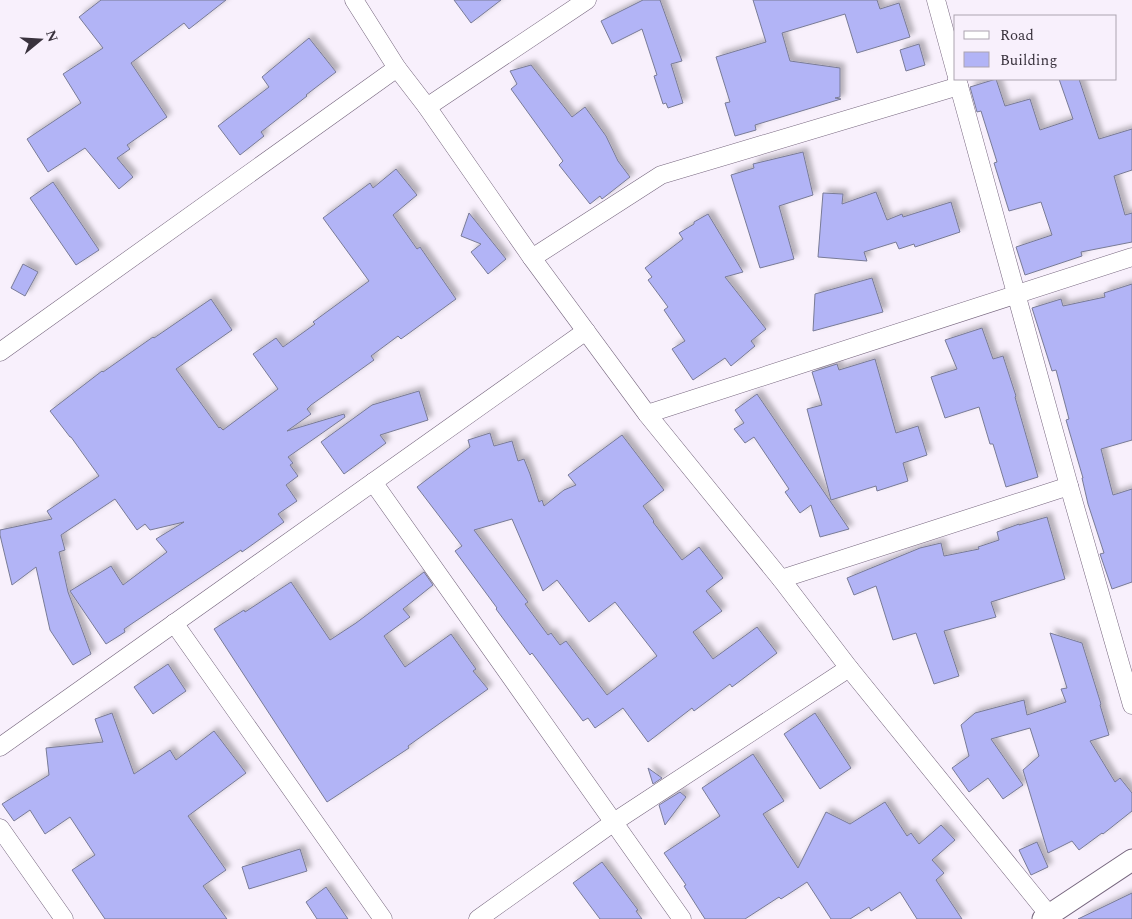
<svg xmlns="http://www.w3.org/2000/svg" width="1132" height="919" font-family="Spectral,serif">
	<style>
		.building { fill: #b2b4f6; stroke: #797b96; fill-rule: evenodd; filter: url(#shadow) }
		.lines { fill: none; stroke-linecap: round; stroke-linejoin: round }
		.minor-casing { stroke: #76667e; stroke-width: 19 }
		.tertiary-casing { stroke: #76667e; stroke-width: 23 }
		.minor { stroke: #fff; stroke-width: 18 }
		.tertiary { stroke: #fff; stroke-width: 21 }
	</style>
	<defs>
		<filter id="shadow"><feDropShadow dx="4.5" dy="-4.5" stdDeviation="2.5" flood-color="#0004"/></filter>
	</defs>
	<rect width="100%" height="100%" fill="#f8f0fc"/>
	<!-- building -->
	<g class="building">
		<path d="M 101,0 L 226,0 L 189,29 L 184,23 L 131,63 L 167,117 L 127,145 L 130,149 L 117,158 L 133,177 L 119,189 L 85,148 L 48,172 L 27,139 L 81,103 L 63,74 L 103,48 L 79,17 Z"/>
		<path d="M 454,0 L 501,0 L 471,23 Z"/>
		<path d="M 643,0 L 660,0 L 682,61 L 671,64 L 683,103 L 668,108 L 666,103 L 663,104 L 654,76 L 657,75 L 642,29 L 612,44 L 601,21 Z"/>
		<path d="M 753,0 L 877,0 L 880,9 L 899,3 L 910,37 L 857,53 L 845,14 L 782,33 L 790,61 L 840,68 L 840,97 L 835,98 L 841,99 L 755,125 L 756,130 L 735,136 L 725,103 L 730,102 L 716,57 L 766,42 Z"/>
		<path d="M 309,38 L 336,72 L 306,95 L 307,96 L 261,132 L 264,136 L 240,155 L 218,126 L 269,87 L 262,77 Z"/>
		<path d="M 919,44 L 925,65 L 906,71 L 900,50 Z"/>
		<path d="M 531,65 L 572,117 L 585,107 L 606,136 L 618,161 L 630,177 L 602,199 L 600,196 L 590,204 L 559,165 L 563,161 L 511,89 L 517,84 L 510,71 Z"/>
		<path d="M 996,79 L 1005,106 L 1030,99 L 1040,130 L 1073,119 L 1059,79 L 1079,79 L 1099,139 L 1132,129 L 1132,170 L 1114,176 L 1125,215 L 1132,213 L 1132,242 L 1081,252 L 1082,256 L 1025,275 L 1016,247 L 1052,235 L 1041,202 L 1009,211 L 994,163 L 997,162 L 981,111 L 977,112 L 970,87 Z"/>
		<path d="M 803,152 L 813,195 L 779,206 L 794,259 L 760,268 L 731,175 L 754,168 L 753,164 Z"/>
		<path d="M 396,169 L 417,195 L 393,215 L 417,249 L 420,247 L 456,299 L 401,339 L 398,336 L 371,356 L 374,360 L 311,405 L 307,409 L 311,414 L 287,431 L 344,414 L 345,417 L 288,457 L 293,463 L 290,465 L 298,476 L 286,485 L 297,501 L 278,514 L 284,522 L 242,552 L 241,550 L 124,629 L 125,632 L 106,644 L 70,591 L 111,566 L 123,585 L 167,552 L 156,539 L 184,522 L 150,530 L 145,524 L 137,530 L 115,499 L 61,535 L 65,550 L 59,552 L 68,592 L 91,654 L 73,665 L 50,630 L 36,567 L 12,585 L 0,535 L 0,530 L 52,519 L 47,511 L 99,476 L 71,437 L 70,437 L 50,411 L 102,371 L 103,372 L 153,337 L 154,338 L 211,299 L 232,330 L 176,369 L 219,428 L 220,427 L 223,430 L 278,389 L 253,354 L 276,338 L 283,347 L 315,324 L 313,322 L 369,281 L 323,218 L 370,183 L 373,188 Z"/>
		<path d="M 53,182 L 99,250 L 76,265 L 30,198 Z"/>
		<path d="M 876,192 L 887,220 L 902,214 L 903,217 L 951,202 L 960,232 L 915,247 L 914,244 L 899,249 L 896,242 L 864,252 L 867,261 L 818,257 L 823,193 L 843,194 L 842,204 Z"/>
		<path d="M 469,213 L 506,259 L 488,274 L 471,252 L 481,244 L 461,236 Z"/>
		<path d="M 708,214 L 743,272 L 725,277 L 766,329 L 751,341 L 755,346 L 731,366 L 725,358 L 693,380 L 672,349 L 685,341 L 664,310 L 668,307 L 648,280 L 652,277 L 645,268 L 683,239 L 679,233 L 694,224 L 694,222 Z"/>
		<path d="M 23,264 L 38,272 L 25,296 L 11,288 Z"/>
		<path d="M 872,278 L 883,312 L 813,331 L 815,294 Z"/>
		<path d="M 1132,284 L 1132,440 L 1101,449 L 1113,495 L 1132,489 L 1132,582 L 1112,589 L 1100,554 L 1104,553 L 1088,504 L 1082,478 L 1083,478 L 1066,420 L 1069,419 L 1056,370 L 1052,371 L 1032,308 L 1061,299 L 1063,306 L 1105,297 L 1104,293 Z"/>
		<path d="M 982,328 L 993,359 L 1003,356 L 1016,396 L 1015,397 L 1038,477 L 1006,487 L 993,444 L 990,444 L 979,407 L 945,418 L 931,377 L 957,369 L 945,340 Z"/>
		<path d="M 875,359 L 896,433 L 918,426 L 927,455 L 903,463 L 908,481 L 877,491 L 876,486 L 831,500 L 807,409 L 822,405 L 812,372 L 837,364 L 839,370 Z"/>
		<path d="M 419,391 L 428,420 L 380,435 L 386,443 L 344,474 L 321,442 L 372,405 Z"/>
		<path d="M 757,394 L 826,495 L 849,529 L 820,537 L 811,505 L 800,513 L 785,492 L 789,489 L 754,437 L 745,443 L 734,429 L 744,423 L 735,410 Z"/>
		<path d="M 490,433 L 494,446 L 512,441 L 518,461 L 524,459 L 530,474 L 539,502 L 542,500 L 544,506 L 564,490 L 576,485 L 568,475 L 622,435 L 664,490 L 643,506 L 654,521 L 653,522 L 682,560 L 699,547 L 723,578 L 706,591 L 722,611 L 693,632 L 713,659 L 757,627 L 777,653 L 732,687 L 730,684 L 694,711 L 692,708 L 648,742 L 623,708 L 595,728 L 588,718 L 583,721 L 532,653 L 530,655 L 496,609 L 497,608 L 455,551 L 462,546 L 417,487 L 470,447 L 468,440 ZM 512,519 L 543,591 L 557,580 L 589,622 L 615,602 L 657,656 L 607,695 L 566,641 L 560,645 L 551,633 L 548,635 L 525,604 L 528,602 L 474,530 Z"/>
		<path d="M 1047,517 L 1065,579 L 991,602 L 996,617 L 944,631 L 959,676 L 934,684 L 916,633 L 893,640 L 876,586 L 854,595 L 847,578 L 920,548 L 941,543 L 944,556 L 979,549 L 978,547 L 999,540 L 997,532 L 1019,524 L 1019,525 Z"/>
		<path d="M 424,572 L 433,585 L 403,609 L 410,617 L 384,636 L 405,667 L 451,634 L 476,669 L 473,671 L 488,689 L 408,746 L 409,748 L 327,802 L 214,629 L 244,610 L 245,612 L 291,582 L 330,640 L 356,623 Z"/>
		<path d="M 1050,633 L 1082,643 L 1101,704 L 1100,705 L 1109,735 L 1090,741 L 1115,782 L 1120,778 L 1132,793 L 1132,811 L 1103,834 L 1102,833 L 1079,850 L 1072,841 L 1048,853 L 1023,770 L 1039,756 L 1030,728 L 991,739 L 1023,785 L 1003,799 L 988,778 L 969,792 L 952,768 L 969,756 L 961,725 L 975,713 L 1024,700 L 1027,715 L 1066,702 L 1061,689 L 1067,688 Z"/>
		<path d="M 168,664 L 186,691 L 153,714 L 134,687 Z"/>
		<path d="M 112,713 L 134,774 L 170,750 L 176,760 L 214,731 L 246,773 L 188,816 L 226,870 L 203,886 L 227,919 L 105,919 L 72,870 L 95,855 L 70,817 L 45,834 L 30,810 L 14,821 L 2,804 L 49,775 L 46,748 L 103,742 L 95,719 Z"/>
		<path d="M 815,713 L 851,768 L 820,789 L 784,734 Z"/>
		<path d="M 753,754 L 784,801 L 763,814 L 798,868 L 826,812 L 850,824 L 885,802 L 907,836 L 911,833 L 919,844 L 941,825 L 955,840 L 932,860 L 944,873 L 936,880 L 962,919 L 917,919 L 900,892 L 871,911 L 869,907 L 850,919 L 831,919 L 807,882 L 781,899 L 779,897 L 745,919 L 705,919 L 684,886 L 686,885 L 664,853 L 720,816 L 702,788 Z"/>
		<path d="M 648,768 L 662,778 L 653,784 Z"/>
		<path d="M 680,792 L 686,797 L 665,825 L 659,805 Z"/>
		<path d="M 1037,842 L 1048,867 L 1031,875 L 1019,850 Z"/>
		<path d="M 300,849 L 307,871 L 249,889 L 242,867 Z"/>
		<path d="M 602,862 L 638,910 L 636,911 L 642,919 L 600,919 L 573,883 Z"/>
		<path d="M 326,887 L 348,919 L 317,919 L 306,902 Z"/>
		<path d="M 1132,893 L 1132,919 L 1078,919 Z"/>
	</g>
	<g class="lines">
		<defs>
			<g id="minor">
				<path d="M 354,0 L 397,68 L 427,107 L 532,258 L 647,414 L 781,579 L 849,668 L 1049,915"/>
				<path d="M 936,0 L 956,73"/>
				<path d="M 957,79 L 1069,486 L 1132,705"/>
				<path d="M 427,107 L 587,0"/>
				<path d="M 532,258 L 661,175 L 959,86"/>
				<path d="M 0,352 L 397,68"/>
				<path d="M 647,414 L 1132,257"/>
				<path d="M 373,482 L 682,919"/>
				<path d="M 781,579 L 1069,486"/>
				<path d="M 174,623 L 383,919"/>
				<path d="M 0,747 L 586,331"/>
				<path d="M 0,828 L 64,919"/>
				<path d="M 478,919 L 614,822 L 849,668"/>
			</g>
			<path id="tertiary" d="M 1043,919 L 1132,860"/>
		</defs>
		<!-- minor casing -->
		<use href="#minor" class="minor-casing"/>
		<!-- tertiary casing -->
		<use href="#tertiary" class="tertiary-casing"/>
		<!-- minor -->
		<use href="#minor" class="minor"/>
		<!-- tertiary -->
		<use href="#tertiary" class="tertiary"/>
	</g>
	<!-- legend -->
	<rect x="954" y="15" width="162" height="65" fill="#f8f0fc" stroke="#aca4b0"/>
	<rect x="964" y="31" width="25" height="8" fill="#ffffff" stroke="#aca4b0"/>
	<text x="1000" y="40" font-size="15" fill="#39323d">Road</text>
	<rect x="964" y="52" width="25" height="15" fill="#b2b4f6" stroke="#aca4b0"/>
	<text x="1000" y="65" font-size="15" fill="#39323d">Building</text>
	<!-- north arrow -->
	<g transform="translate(40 40) rotate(72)" stroke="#f8f0fc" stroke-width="4" paint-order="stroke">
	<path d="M0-4L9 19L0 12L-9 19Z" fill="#39323d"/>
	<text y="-8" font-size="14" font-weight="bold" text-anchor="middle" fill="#39323d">N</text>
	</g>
</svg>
